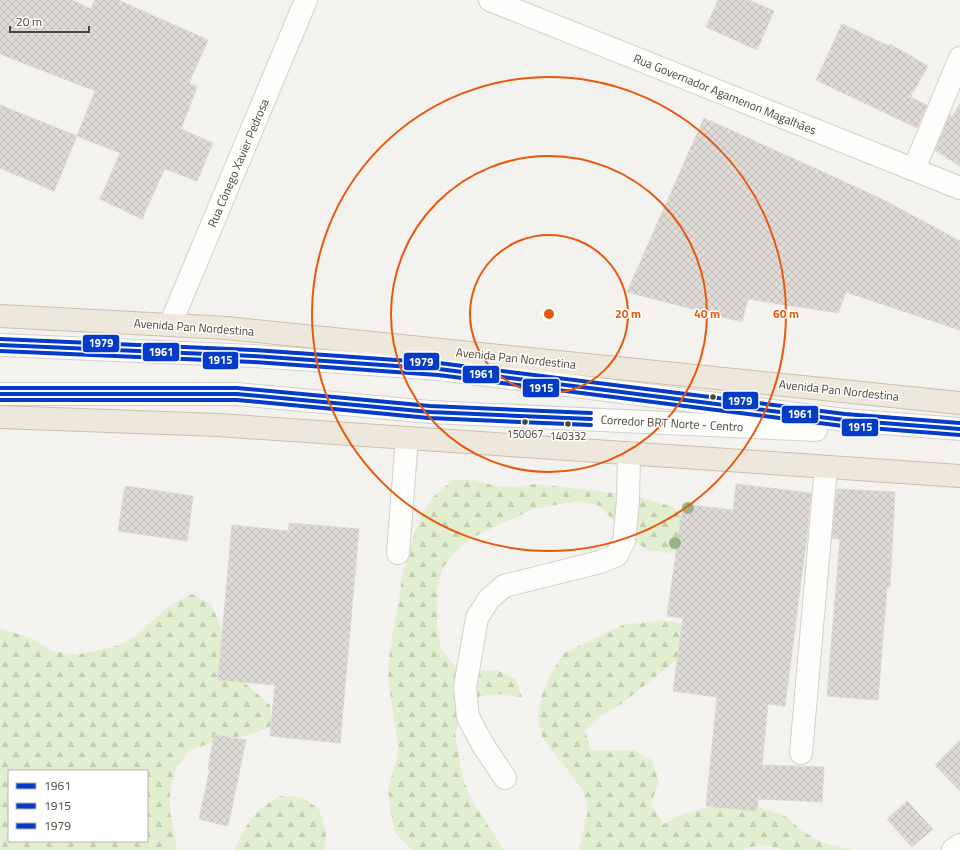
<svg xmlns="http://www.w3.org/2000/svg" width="960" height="850" font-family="'Titillium Web',sans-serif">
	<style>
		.forest { fill: url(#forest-firs); fill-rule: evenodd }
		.building { fill: url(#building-cross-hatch); stroke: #dcd9d4 }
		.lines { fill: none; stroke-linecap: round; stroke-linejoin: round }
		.minor-casing { stroke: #d2d0cb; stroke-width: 24 }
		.highway-casing { stroke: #ccbfa9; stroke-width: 24 }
		.minor { stroke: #fdfdfc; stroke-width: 22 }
		.highway { stroke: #ede8db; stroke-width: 22 }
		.bus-1-casing { stroke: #fff; stroke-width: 7 }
		.bus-2-casing { stroke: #fff; stroke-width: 7 }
		.bus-3-casing { stroke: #fff; stroke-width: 7 }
		.bus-1 { stroke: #043bc9; stroke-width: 4 }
		.bus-2 { stroke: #043bc9; stroke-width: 4 }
		.bus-3 { stroke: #043bc9; stroke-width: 4 }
		.tree { fill: #96b382 }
		.ring { fill: none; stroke: #e8590c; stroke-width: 2 }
		.bus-dot { fill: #4b4439; stroke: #fff; stroke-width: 1.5 }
		.labels { text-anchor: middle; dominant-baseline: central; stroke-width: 3; stroke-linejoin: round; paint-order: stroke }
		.bus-label { font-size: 11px; fill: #4b4439; stroke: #fff }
		.street-label { font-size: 12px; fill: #4b4439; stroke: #fff }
		.centre { fill: #e8590c; stroke: #fff; stroke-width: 2 }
		.ring-label { font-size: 12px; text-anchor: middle; font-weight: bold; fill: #e8590c; stroke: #fff; stroke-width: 3; stroke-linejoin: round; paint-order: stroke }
		.line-badge { stroke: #fff; stroke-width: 1.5 }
		.badge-label { font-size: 11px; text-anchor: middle; font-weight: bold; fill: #fff }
	</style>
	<defs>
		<pattern id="forest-firs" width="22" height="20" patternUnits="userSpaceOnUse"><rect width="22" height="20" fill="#e1eecf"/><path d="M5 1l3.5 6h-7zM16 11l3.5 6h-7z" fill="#c3cdb2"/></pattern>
		<pattern id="building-cross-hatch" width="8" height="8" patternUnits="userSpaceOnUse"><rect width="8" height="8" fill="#dedbd6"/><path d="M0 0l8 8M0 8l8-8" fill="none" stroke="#c0bdb8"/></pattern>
	</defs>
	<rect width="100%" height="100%" fill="#f4f2ee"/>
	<!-- forest -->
	<g class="forest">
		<path d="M 453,480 L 474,480 L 495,486 L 515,487 L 535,484 L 632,495 L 674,507 L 686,524 L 689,546 L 669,553 L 648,550 L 629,538 L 600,506 L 578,501 L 533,509 L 473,537 L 456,551 L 442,569 L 437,591 L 437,626 L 441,648 L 455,666 L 475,671 L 497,670 L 516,679 L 522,698 L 501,694 L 480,696 L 464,711 L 455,733 L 462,775 L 470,797 L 504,850 L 412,850 L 395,833 L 391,813 L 388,790 L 399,750 L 388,680 L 389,658 L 403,573 L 415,532 L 423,512 L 435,495 Z"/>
		<path d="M 192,594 L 211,604 L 231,651 L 238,677 L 270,705 L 272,726 L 252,734 L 210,743 L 190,750 L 176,768 L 170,790 L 170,812 L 177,850 L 0,850 L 0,628 L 33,639 L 53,651 L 76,655 L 117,646 L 134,637 L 172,604 ZM 9,771 L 147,771 L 147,841 L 9,841 Z"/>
		<path d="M 663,620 L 684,625 L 683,655 L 621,704 L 601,716 L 585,730 L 591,750 L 634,750 L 652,760 L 659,782 L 651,803 L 663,824 L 682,815 L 701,809 L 747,802 L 787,817 L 802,831 L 822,842 L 852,850 L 782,850 C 769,845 756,844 743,850 L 579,850 L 588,810 L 583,790 L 542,737 L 538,716 L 542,695 L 552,672 L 564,653 L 623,625 Z"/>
		<path d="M 280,796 L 301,797 L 319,809 L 326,831 L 325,850 L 234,850 L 247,825 L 261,808 Z"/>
	</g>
	<!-- building -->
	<g class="building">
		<path d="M 0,0 L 72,0 L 91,9 L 95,0 L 118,0 L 208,40 L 189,83 L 197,87 L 181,129 L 213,143 L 197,181 L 166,169 L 164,170 L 142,219 L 100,199 L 120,153 L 77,136 L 95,91 L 0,54 Z"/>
		<path d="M 718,0 L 749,0 L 774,11 L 757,50 L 706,27 Z"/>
		<path d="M 842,24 L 889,46 L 890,44 L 928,66 L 910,97 L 927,105 L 917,128 L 816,80 Z"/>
		<path d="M 960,104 L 960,166 L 935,150 L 950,115 L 952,117 Z"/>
		<path d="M 0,105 L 77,136 L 54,191 L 0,168 Z"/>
		<path d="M 704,118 L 880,198 L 960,241 L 960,330 L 846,292 L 838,313 L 748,299 L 742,322 L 627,292 Z"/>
		<path d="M 736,484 L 811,493 L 807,535 L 785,706 L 768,704 L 762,765 L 824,767 L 822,802 L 758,799 L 757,811 L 706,806 L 717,697 L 673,691 L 683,618 L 667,616 L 683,504 L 733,510 Z"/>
		<path d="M 125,486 L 193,496 L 187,541 L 118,531 Z"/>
		<path d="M 837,489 L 895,492 L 890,587 L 887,587 L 878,700 L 827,696 L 840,539 L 832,538 Z"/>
		<path d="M 289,523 L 359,529 L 340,743 L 270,736 L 275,685 L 218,680 L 232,525 L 289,531 Z"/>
		<path d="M 214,735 L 246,740 L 228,826 L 199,819 L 210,769 L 208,769 Z"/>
		<path d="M 960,740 L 960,791 L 935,765 Z"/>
		<path d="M 907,801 L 933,829 L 912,847 L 887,819 Z"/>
	</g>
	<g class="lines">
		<defs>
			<g id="minor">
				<path d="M 490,0 L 960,188"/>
				<path d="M 914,169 L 960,58"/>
				<path d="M 170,325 L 306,0"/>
				<path d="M 0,345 L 253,356 L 439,369 L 844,420 L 960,429"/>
				<path d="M 0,394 L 237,394 L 430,412 L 816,430"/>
				<path d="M 398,553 L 407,438"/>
				<path d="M 801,753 L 826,467"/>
				<path d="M 505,778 L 483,745 L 468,717 L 465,687 L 477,618 L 489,599 L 504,586 L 600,562 L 617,555 L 624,541 L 628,501 L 629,453"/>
				<path d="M 953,850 L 960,845"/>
			</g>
			<g id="highway">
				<path d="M 0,316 L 227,328 L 960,403"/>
				<path d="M 0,417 L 218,425 L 960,476"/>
			</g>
		</defs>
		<!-- minor casing -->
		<use href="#minor" class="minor-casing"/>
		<!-- highway casing -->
		<use href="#highway" class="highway-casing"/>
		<!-- minor -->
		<use href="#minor" class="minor"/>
		<!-- highway -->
		<use href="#highway" class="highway"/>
		<defs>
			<g id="bus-1">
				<path d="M 0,345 L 253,356 L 439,369 L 844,420 L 960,429"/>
				<path d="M 0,394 L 237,394 L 430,412 L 591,419"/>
			</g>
			<g id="bus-2">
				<path d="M 0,351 L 253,362 L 438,375 L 843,426 L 960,435"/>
				<path d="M 0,400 L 237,400 L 429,418 L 591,425"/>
			</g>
			<g id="bus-3">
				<path d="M 0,339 L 253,350 L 439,363 L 845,414 L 960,423"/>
				<path d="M 0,388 L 237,388 L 430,406 L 591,413"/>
			</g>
		</defs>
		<!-- bus-1 casing -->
		<use href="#bus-1" class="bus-1-casing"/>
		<!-- bus-2 casing -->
		<use href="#bus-2" class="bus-2-casing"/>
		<!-- bus-3 casing -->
		<use href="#bus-3" class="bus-3-casing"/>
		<!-- bus-1 -->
		<use href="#bus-1" class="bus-1"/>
		<!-- bus-2 -->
		<use href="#bus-2" class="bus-2"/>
		<!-- bus-3 -->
		<use href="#bus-3" class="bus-3"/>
	</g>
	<!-- trees -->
	<g class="tree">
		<circle cx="688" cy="508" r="6"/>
		<circle cx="675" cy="543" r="6"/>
	</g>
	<!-- distance rings -->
	<g class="ring">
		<circle cx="549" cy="314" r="79"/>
		<circle cx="549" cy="314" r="158"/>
		<circle cx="549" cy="314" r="237"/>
	</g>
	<!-- markers -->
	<g class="bus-dot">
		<circle cx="713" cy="397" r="3.5"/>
		<circle cx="525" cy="422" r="3.5"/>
		<circle cx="568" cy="424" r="3.5"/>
	</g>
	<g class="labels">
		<!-- bus labels -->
		<g class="bus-label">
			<text x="525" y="434">150067</text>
			<text x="568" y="436">140332</text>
		</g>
		<!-- street labels -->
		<g class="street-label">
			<text transform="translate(725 94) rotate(22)">Rua Governador Agamenon Magalhães</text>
			<text transform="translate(238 163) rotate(-67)">Rua Cônego Xavier Pedrosa</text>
			<text transform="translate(194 327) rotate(4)">Avenida Pan Nordestina</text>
			<text transform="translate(516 358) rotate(6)">Avenida Pan Nordestina</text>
			<text transform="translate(839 390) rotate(6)">Avenida Pan Nordestina</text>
			<text transform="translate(672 423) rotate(3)">Corredor BRT Norte - Centro</text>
		</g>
	</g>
	<circle cx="549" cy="314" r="6" class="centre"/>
	<g class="ring-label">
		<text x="628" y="318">20 m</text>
		<text x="707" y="318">40 m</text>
		<text x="786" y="318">60 m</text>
	</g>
	<g class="line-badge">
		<rect x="82" y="334" width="38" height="19" rx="4" fill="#043bc9"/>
		<rect x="142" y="342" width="38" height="20" rx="4" fill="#043bc9"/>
		<rect x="202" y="351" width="37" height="19" rx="4" fill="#043bc9"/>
		<rect x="403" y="352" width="37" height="19" rx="4" fill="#043bc9"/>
		<rect x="462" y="365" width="38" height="19" rx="4" fill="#043bc9"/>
		<rect x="522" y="378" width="38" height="20" rx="4" fill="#043bc9"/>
		<rect x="722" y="391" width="37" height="19" rx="4" fill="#043bc9"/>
		<rect x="781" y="405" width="38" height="19" rx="4" fill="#043bc9"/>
		<rect x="841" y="418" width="38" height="19" rx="4" fill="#043bc9"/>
	</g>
	<g class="badge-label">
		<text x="101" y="347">1979</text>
		<text x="161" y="356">1961</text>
		<text x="220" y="364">1915</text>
		<text x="421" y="366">1979</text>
		<text x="481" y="378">1961</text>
		<text x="541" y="392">1915</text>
		<text x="740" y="405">1979</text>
		<text x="800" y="418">1961</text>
		<text x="860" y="431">1915</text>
	</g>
	<!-- legend -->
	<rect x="8" y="770" width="140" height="72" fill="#ffffff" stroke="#b7b4b0"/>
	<rect x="16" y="783" width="20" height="6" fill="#043bc9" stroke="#b7b4b0"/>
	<text x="44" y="790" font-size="12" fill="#4b4439">1961</text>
	<rect x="16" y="803" width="20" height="6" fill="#043bc9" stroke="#b7b4b0"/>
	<text x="44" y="810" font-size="12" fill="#4b4439">1915</text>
	<rect x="16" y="823" width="20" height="6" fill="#043bc9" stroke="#b7b4b0"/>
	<text x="44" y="830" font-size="12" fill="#4b4439">1979</text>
	<!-- scale -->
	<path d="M10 26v6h79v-6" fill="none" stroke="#4b4439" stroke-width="2"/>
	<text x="16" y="26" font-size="12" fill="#4b4439" stroke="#ffffff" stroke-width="3" paint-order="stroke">20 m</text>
</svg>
